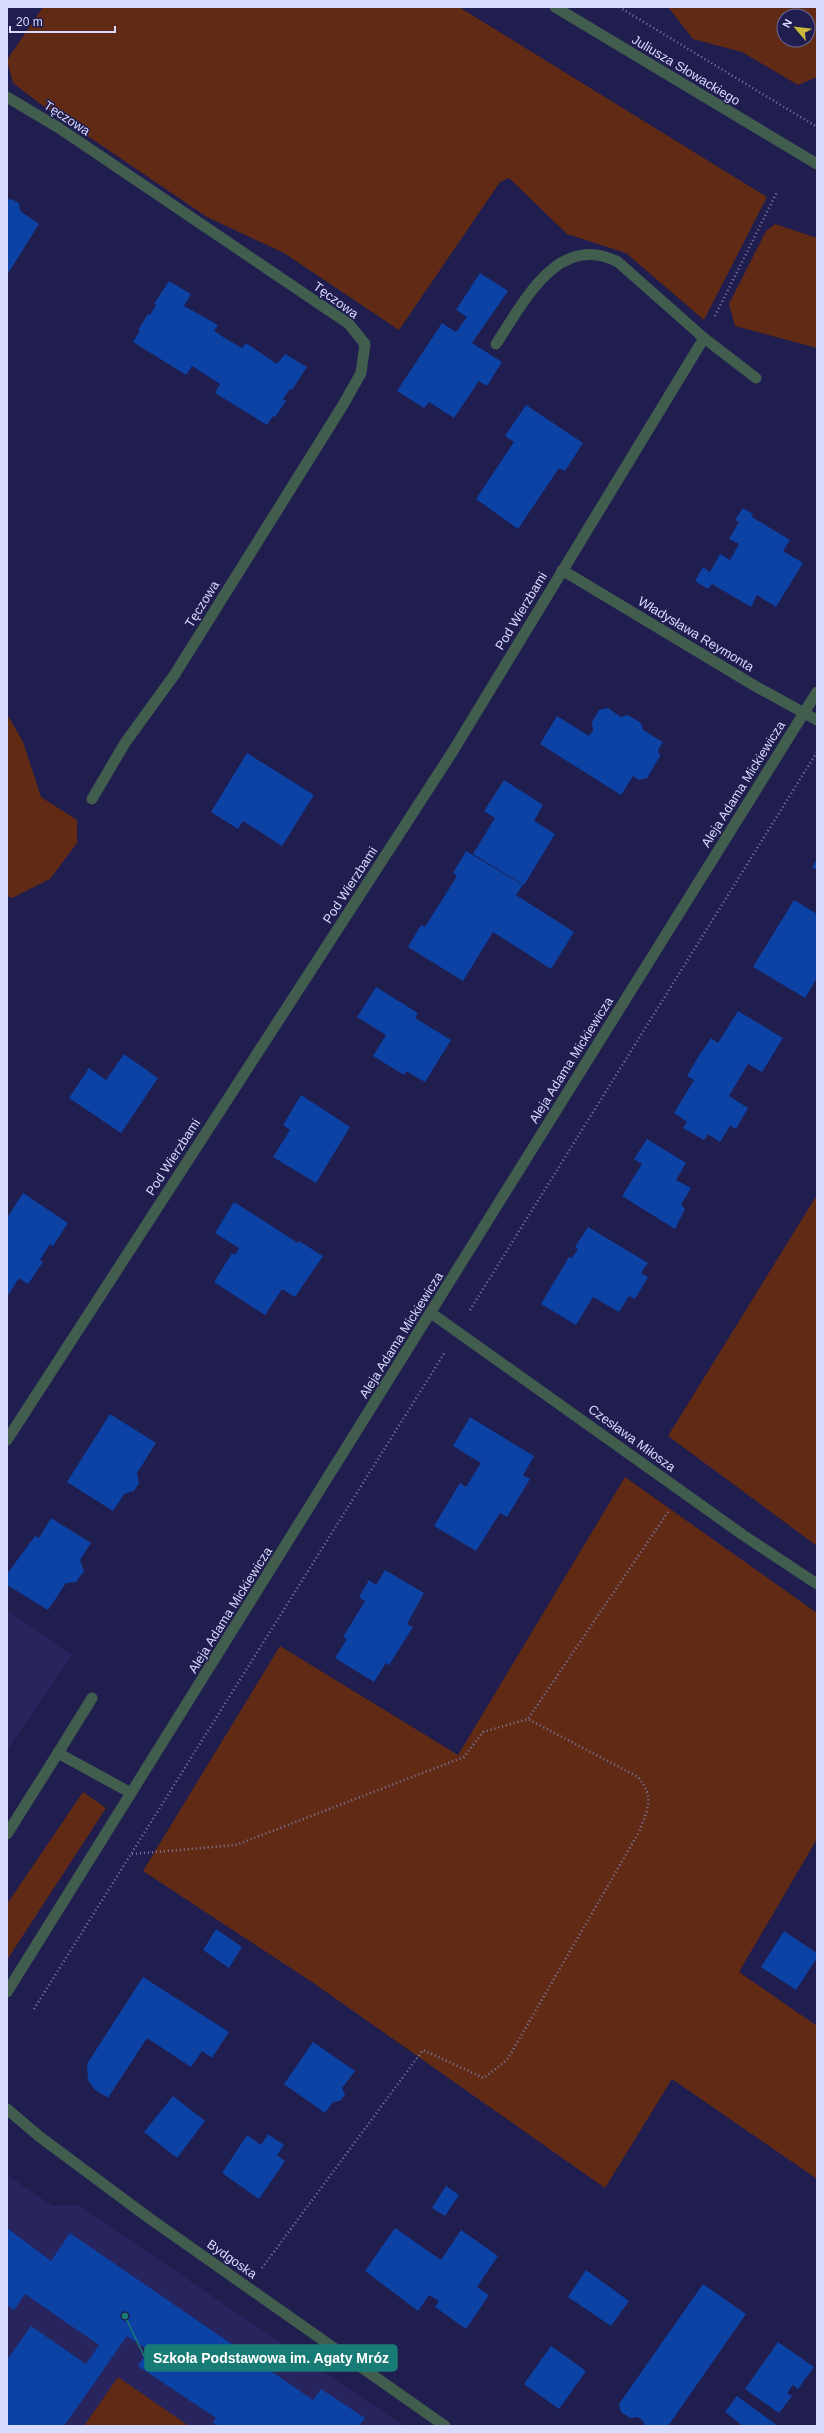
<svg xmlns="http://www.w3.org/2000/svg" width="824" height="2433" font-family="Arial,sans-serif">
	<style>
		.built { fill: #27245e }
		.green { fill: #612a14; fill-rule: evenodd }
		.building { fill: #0c42a3 }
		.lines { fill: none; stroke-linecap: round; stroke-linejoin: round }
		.path { stroke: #7b7ba5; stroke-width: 2.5; stroke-dasharray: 1 3; stroke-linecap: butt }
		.service { stroke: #415d4e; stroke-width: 11 }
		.minor { stroke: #415d4e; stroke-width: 11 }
		.tertiary { stroke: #415d4e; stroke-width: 11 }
		.labels { text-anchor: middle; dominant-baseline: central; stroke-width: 3; stroke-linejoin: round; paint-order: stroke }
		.street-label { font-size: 13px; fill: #d8dbfc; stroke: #201d4f }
		.leader { fill: none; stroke: #197b75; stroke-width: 1.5 }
		.callout-dot { fill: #197b75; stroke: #201d4f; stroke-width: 1.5 }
		.callout { fill: #197b75; stroke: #197b75; stroke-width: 1.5 }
		.callout-label { font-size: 14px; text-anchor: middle; font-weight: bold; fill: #fff }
	</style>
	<rect width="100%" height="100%" fill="#201d4f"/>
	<!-- built -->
	<g class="built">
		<path d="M 7,1610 L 72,1655 L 7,1750 Z"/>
		<path d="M 7,2175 L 53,2206 L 78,2205 L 404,2426 L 7,2426 Z"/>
	</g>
	<!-- green -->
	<g class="green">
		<path d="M 43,7 L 459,7 L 767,197 L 704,320 L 626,253 L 567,234 L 509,178 L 500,182 L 399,330 L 284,253 L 207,217 L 39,103 L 13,83 L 7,60 Z"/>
		<path d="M 668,7 L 817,7 L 817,77 L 798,85 L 742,52 L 693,39 ZM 784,16 L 808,16 L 808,40 L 784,40 Z"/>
		<path d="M 775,224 L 817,238 L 817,348 L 735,326 L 729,304 L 766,231 Z"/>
		<path d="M 7,714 L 23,742 L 41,797 L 77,820 L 77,843 L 50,879 L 12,898 L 7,896 Z"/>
		<path d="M 817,1195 L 817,1546 L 668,1436 Z"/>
		<path d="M 625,1477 L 817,1613 L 817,1839 L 739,1972 L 817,2026 L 817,2179 L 672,2079 L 605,2188 L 312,1982 L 143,1871 L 280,1646 L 458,1755 Z"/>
		<path d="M 83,1792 L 106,1808 L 7,1960 L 7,1904 Z"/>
		<path d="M 118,2377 L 189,2426 L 84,2426 Z"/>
	</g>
	<!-- building -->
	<g class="building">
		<path d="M 11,199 L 19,203 L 20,211 L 39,224 L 7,275 L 7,200 Z"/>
		<path d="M 480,273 L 508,291 L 472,343 L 502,362 L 487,386 L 479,381 L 454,418 L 429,402 L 424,408 L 397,391 L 442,323 L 456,332 L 467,317 L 456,310 Z"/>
		<path d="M 169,281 L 191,294 L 184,306 L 218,325 L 214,331 L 228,340 L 242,348 L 246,343 L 277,364 L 285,354 L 307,367 L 292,390 L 290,389 L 283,399 L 286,401 L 275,417 L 273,416 L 267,425 L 215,393 L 220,384 L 192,366 L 186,375 L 133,342 L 140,331 L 138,330 L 148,314 L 150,315 L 156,305 L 154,304 Z"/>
		<path d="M 526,405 L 583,443 L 565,471 L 559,468 L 518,529 L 476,499 L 514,442 L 505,436 Z"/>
		<path d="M 743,508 L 753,514 L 752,517 L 790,540 L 783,551 L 803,563 L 776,607 L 757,595 L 751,607 L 712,584 L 708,589 L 695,581 L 703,567 L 710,572 L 720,554 L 730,560 L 739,544 L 729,539 L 739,522 L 735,520 Z"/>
		<path d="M 608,708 L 621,717 L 628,715 L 641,723 L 643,730 L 663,742 L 658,750 L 660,756 L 647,778 L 639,780 L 633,776 L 621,795 L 540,744 L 557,716 L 589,736 L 593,730 L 592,722 L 599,710 Z"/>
		<path d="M 247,753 L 314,795 L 282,846 L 243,821 L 238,829 L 211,812 Z"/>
		<path d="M 504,780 L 543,805 L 534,821 L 555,834 L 524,885 L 473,854 L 495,818 L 484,811 Z"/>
		<path d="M 466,851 L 523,885 L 516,895 L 574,932 L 551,969 L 493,932 L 463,981 L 408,947 L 421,925 L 425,927 L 457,876 L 453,873 Z"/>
		<path d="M 817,859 L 817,870 L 812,867 Z"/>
		<path d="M 794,900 L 817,914 L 817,978 L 805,998 L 753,967 Z"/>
		<path d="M 376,987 L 418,1013 L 415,1018 L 451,1040 L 425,1082 L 406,1071 L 404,1075 L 373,1056 L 386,1035 L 357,1017 Z"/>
		<path d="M 738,1011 L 783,1038 L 762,1072 L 748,1064 L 729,1096 L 748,1108 L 736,1129 L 730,1126 L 720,1142 L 708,1134 L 704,1140 L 683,1128 L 687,1122 L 674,1113 L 694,1080 L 687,1076 L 698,1057 L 711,1038 L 718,1043 Z"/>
		<path d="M 124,1054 L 158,1078 L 121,1133 L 69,1098 L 89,1068 L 106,1080 Z"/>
		<path d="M 301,1095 L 350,1127 L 316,1183 L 273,1157 L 290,1130 L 283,1125 Z"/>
		<path d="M 647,1139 L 686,1163 L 676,1180 L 691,1188 L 681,1205 L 685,1209 L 675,1229 L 622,1196 L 642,1164 L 634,1159 Z"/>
		<path d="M 23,1193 L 68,1223 L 53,1246 L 50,1244 L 40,1260 L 43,1262 L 28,1284 L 19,1278 L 7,1297 L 7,1218 Z"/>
		<path d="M 234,1202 L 298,1243 L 299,1241 L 323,1256 L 295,1297 L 282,1289 L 265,1315 L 214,1282 L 232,1253 L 235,1255 L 239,1248 L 215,1233 Z"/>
		<path d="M 588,1227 L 648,1263 L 641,1273 L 648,1277 L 635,1299 L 629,1296 L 619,1312 L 593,1297 L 576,1325 L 541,1304 L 569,1257 L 572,1258 L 578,1249 L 575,1247 Z"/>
		<path d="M 110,1414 L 156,1443 L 137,1473 L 139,1483 L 134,1491 L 124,1494 L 113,1511 L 67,1482 Z"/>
		<path d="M 470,1417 L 534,1456 L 523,1475 L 530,1479 L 507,1517 L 500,1513 L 476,1551 L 434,1526 L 460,1483 L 466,1487 L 481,1463 L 453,1446 Z"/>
		<path d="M 51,1518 L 91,1543 L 80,1560 L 84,1571 L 76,1582 L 66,1583 L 48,1610 L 7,1585 L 7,1574 L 35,1536 L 39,1538 Z"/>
		<path d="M 385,1570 L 424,1593 L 407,1624 L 413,1627 L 389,1665 L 386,1663 L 374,1682 L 335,1658 L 347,1639 L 343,1637 L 365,1601 L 359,1597 L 369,1580 L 376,1585 Z"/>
		<path d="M 216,1929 L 242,1947 L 229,1968 L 203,1950 Z"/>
		<path d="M 784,1931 L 817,1953 L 817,1958 L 796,1990 L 761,1967 Z"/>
		<path d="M 143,1977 L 229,2032 L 212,2058 L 202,2051 L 191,2067 L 147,2038 L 108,2098 L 95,2090 L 88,2080 L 87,2064 Z"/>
		<path d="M 313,2042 L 355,2071 L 342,2088 L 345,2095 L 340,2101 L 333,2102 L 325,2113 L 284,2084 Z"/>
		<path d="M 173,2096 L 205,2121 L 177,2158 L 144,2132 Z"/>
		<path d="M 268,2134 L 284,2145 L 277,2155 L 285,2161 L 259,2199 L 222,2173 L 247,2135 L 261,2145 Z"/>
		<path d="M 446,2186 L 459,2195 L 445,2216 L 432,2208 Z"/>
		<path d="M 7,2228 L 51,2261 L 70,2233 L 313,2400 L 321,2389 L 365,2418 L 359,2426 L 218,2426 L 213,2423 L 216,2418 L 138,2366 L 148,2350 L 127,2336 L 64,2426 L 7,2426 L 7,2360 L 31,2326 L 86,2364 L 99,2345 L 25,2294 L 14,2310 L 7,2305 Z"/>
		<path d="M 395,2228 L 441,2260 L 461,2230 L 498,2256 L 477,2287 L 489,2295 L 466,2329 L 435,2307 L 439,2301 L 429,2295 L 418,2311 L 365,2271 Z"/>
		<path d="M 586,2270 L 629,2301 L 611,2326 L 568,2297 Z"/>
		<path d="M 703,2284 L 746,2314 L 668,2426 L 645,2426 L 644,2422 L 638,2417 L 630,2418 L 621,2412 L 619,2404 Z"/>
		<path d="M 778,2342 L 814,2367 L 798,2389 L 793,2385 L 787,2393 L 792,2396 L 779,2413 L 745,2389 Z"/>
		<path d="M 551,2346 L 586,2371 L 559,2409 L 524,2384 Z"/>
		<path d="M 737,2396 L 778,2426 L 743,2426 L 725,2412 Z"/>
	</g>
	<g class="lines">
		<!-- path -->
		<g class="path">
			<path d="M 619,7 L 817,127"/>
			<path d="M 715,316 L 777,192"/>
			<path d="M 470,1310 L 817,752"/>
			<path d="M 132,1854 L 236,1845 L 464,1757 L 483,1732 L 528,1719 L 668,1512"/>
			<path d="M 34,2009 L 445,1352"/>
			<path d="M 262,2268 L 423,2050 L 484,2078 L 507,2060 L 639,1832 C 648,1808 655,1798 638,1777 L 528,1719"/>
		</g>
		<!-- service -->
		<g class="service">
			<path d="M 496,344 C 524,302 558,231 618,262 L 704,338 L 756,378"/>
			<path d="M 92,799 L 125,743 L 175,674"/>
			<path d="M 58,1753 L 92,1698"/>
			<path d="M 7,1834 L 58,1753 L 131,1793"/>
		</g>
		<!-- minor -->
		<g class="minor">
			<path d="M 7,97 L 59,128 L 349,324 L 365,344 L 361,373 L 343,405 L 175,674"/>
			<path d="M 562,570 L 755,686 L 817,720"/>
			<path d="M 431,1313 L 743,1535 L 817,1584"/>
			<path d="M 7,1440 L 453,751 L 704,338"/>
			<path d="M 7,1992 L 817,692"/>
			<path d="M 7,2109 L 40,2137 L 149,2218 L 445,2426"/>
		</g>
		<!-- tertiary -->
		<path class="tertiary" d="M 555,7 L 817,164"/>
	</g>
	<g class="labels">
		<!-- street labels -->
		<g class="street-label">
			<text transform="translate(686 70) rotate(31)">Juliusza Słowackiego</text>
			<text transform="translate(67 118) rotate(33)">Tęczowa</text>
			<text transform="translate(336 300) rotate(36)">Tęczowa</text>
			<text transform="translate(202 604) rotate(-58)">Tęczowa</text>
			<text transform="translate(521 611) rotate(-59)">Pod Wierzbami</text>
			<text transform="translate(696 634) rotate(31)">Władysława Reymonta</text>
			<text transform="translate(743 784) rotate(-58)">Aleja Adama Mickiewicza</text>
			<text transform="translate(350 885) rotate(-57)">Pod Wierzbami</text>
			<text transform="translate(571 1060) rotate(-58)">Aleja Adama Mickiewicza</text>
			<text transform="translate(173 1157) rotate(-57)">Pod Wierzbami</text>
			<text transform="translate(401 1335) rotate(-58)">Aleja Adama Mickiewicza</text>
			<text transform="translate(632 1438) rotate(36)">Czesława Miłosza</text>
			<text transform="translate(230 1610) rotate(-58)">Aleja Adama Mickiewicza</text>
			<text transform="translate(232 2259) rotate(35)">Bydgoska</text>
		</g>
	</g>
	<!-- callouts -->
	<path class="leader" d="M125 2316L145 2358"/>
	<circle class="callout-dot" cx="125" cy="2316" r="4"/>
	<rect class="callout" x="145" y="2345" width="252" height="26" rx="4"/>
	<g class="callout-label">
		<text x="271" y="2363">Szkoła Podstawowa im. Agaty Mróz</text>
	</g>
	<!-- border -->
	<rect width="824" height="2433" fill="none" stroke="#d8dbfc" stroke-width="16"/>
	<!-- north arrow -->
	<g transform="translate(796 28) rotate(298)"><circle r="19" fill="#201d4f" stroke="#6a6994"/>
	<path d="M0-3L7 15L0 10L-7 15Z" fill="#cbba39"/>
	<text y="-6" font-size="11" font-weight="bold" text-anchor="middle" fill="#d8dbfc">N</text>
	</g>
	<!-- scale -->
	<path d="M10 26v6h105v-6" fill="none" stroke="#d8dbfc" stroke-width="2"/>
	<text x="16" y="26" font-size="12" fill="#d8dbfc" stroke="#201d4f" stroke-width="3" paint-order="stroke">20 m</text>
</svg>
